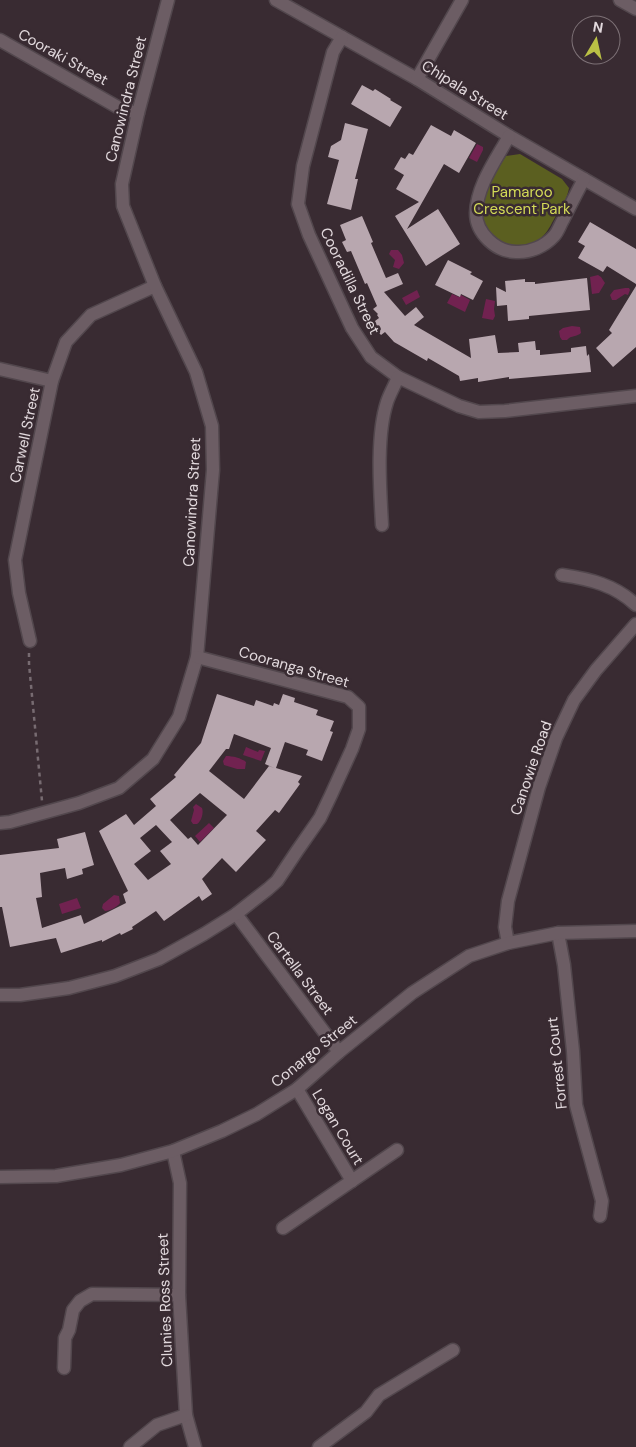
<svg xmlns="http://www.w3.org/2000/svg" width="636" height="1447" font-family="'DM Sans',sans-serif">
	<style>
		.green { fill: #5b5f20 }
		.water { fill: #712250 }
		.building { fill: #b8a7af; fill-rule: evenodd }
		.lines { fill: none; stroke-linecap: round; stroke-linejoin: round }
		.minor-casing { stroke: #52474d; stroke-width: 15 }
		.path { stroke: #776b71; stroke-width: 2.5; stroke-dasharray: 4 4; stroke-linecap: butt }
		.minor { stroke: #6c5d64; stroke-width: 12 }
		.labels { text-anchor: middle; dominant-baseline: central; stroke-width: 5; stroke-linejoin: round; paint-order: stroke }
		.street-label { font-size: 15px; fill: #e2d9dd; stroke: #392b32 }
		.park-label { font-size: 15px; fill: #d3da57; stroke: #392b32 }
	</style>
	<rect width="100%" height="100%" fill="#392b32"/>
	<!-- green -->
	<path class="green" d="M 520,154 L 562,179 L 569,188 C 567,199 562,207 556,216 C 552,222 549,230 544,235 C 532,248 513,250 498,240 C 494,237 487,233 485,227 C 475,204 494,174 506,156 Z"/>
	<!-- water -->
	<g class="water">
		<path d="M 477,144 L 483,147 L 483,150 L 477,162 L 469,158 Z"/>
		<path d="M 391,250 L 398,250 L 402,255 L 404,263 L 399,269 L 393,267 L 395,260 L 389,254 Z"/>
		<path d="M 598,275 L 601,277 L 605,283 L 599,293 L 592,294 L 590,277 Z"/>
		<path d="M 625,288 L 629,288 L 630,290 L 628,295 L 625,294 L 616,300 L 612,300 L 610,295 L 614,290 Z"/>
		<path d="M 417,290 L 420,297 L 406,305 L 402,298 Z"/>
		<path d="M 452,294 L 459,297 L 461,295 L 470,300 L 465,312 L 447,303 Z"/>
		<path d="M 486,299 L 495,301 L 494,309 L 495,316 L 493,320 L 482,318 Z"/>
		<path d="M 572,326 L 580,327 L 581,333 C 577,337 571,335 567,340 L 562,340 L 560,337 L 559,331 L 563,328 Z"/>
		<path d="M 246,747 L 258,752 L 259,750 L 265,751 L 261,761 L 243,755 Z"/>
		<path d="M 226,756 C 233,756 241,758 246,762 L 245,769 L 237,769 L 224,765 L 223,761 Z"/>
		<path d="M 196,804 L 202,808 C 204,813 201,822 197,824 L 193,824 L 191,821 L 194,810 L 193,807 Z"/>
		<path d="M 209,823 L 214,828 L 200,842 L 195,836 Z"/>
		<path d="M 114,895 L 119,896 L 120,903 C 117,907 110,911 105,911 L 102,908 L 103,904 Z"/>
		<path d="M 77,898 L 81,908 L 62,914 L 59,904 Z"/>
	</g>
	<!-- building -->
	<g class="building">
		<path d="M 362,85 L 373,91 L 375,89 L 391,99 L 390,100 L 402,107 L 390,127 L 351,104 Z"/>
		<path d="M 345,123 L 368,129 L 355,179 L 358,179 L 351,210 L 327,204 L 339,160 L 328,157 L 331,146 L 341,140 Z"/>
		<path d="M 431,125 L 451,136 L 454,130 L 476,143 L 459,173 L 444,164 L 407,229 L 438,209 L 460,244 L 426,266 L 395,216 L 419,202 L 396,189 L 404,175 L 394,169 L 401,157 L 405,159 L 409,153 L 413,155 Z"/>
		<path d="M 362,216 L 373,242 L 371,243 L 386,278 L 398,273 L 403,284 L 384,292 L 405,316 L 416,307 L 424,317 L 414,325 L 471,358 L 469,339 L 495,335 L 498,353 L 519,352 L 518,343 L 535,341 L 536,350 L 540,350 L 540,355 L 571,352 L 571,348 L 586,346 L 587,356 L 589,354 L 591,372 L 509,379 L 509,377 L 478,382 L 478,378 L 460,381 L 459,376 L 428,358 L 427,361 L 394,342 L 385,332 L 381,335 L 371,324 L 379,318 L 377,315 L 378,314 L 373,309 L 377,306 L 367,283 L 365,284 L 351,251 L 347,252 L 342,242 L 346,240 L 340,225 Z"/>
		<path d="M 590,222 L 636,249 L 636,284 L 607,266 L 603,272 L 578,258 L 585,246 L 578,242 Z"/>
		<path d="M 448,260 L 472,272 L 470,274 L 483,281 L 473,300 L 461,294 L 460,297 L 435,285 Z"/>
		<path d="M 587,278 L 590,310 L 529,316 L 529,319 L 508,321 L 507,305 L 497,306 L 496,287 L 506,292 L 505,281 L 525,279 L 525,282 L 535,282 L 535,284 Z"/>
		<path d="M 636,286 L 636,347 L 613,367 L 596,348 L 612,333 L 609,330 Z"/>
		<path d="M 217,694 L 254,706 L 256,700 L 273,706 L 274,703 L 279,705 L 283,694 L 295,698 L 294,702 L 318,710 L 316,715 L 334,721 L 330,731 L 333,732 L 322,761 L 306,755 L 308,750 L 285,742 L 276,768 L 302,776 L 298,782 L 300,784 L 279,813 L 275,810 L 256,831 L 266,840 L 236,872 L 222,858 L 202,879 L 212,894 L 202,901 L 199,896 L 164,921 L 156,911 L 132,927 L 133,929 L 121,935 L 120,933 L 102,942 L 102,940 L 61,953 L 56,938 L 10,947 L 2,907 L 0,907 L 0,855 L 59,848 L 57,839 L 85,832 L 94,865 L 82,869 L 83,874 L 67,879 L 65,868 L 40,873 L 42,897 L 36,898 L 42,928 L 81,915 L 84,924 L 126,903 L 123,894 L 128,891 L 99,831 L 126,814 L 134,825 L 156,806 L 150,799 L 176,777 L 174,775 L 201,743 ZM 234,734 L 271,748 L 265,764 L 274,768 L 269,766 L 244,799 L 209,771 L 226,749 L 229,749 ZM 200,793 L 227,815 L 198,845 L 191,837 L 188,839 L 170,820 ZM 156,825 L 172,842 L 160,851 L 171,864 L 148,880 L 134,864 L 151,851 L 140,838 Z"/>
	</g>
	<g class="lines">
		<defs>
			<g id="minor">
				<path d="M 276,0 L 417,79 L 509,136 L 636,209"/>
				<path d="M 620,0 L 636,9"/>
				<path d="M 342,37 L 333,52 L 303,166 L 298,204 L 309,235 L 352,328 L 371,357 L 398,377 L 459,406 L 479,412 L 505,411 L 636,396"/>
				<path d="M 0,40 L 121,109 L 138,113"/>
				<path d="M 417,79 L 462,0"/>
				<path d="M 509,136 C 496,160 477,185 476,213 C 476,233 496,252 516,252 C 530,253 545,246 554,236 C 558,232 560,225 563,220 C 570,206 577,192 584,179"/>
				<path d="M 0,369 L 52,381"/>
				<path d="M 382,525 C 380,489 376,436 387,402 C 390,393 395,385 398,377"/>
				<path d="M 562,575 C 590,579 615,585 636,605"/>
				<path d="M 30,641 L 19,593 L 15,560 L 52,381 L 66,342 L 91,315 L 155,286"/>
				<path d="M 0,823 L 10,822 L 79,803 L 119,788 L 153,759 L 179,717 L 197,657 L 213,470 L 212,426 L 196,372 L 155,286 L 123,206 L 122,184 L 138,113 L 168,0"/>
				<path d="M 236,914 L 339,1052"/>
				<path d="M 558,933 L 564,965 L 573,1051 L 576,1105 L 602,1201 L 600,1216"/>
				<path d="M 508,943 L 505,927 L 508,901 L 539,787 L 556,738 L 574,700 L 596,670 L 636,624"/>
				<path d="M 0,995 L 20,995 L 69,988 L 115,976 L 159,959 L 204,934 L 236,914 L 268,889 L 277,881 L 297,851 L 320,818 L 331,795 L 352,749 L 359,729 L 359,707 L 348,697 L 197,657"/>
				<path d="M 297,1089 L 352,1181"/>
				<path d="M 173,1151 L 180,1183 L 179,1295 L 186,1415 L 195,1447"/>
				<path d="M 0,1177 L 56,1176 L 121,1165 L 173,1151 L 222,1131 L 257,1114 L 297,1089 L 339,1052 L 412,993 L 469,956 L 508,943 L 558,933 L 636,931"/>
				<path d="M 283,1228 L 397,1150"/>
				<path d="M 64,1368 L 65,1338 L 69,1330 L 73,1310 L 80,1301 L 92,1294 L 179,1295"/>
				<path d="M 130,1447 L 157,1425 L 186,1415"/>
				<path d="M 319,1447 L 366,1412 L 379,1395 L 453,1350"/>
			</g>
		</defs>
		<!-- minor casing -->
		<use href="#minor" class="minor-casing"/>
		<!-- path -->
		<path class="path" d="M 29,653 L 29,664 L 42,801"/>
		<!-- minor -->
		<use href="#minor" class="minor"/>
	</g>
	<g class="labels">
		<!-- street labels -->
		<g class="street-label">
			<text transform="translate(63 57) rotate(29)">Cooraki Street</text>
			<text transform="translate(465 90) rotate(32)">Chipala Street</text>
			<text transform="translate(126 99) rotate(-76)">Canowindra Street</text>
			<text transform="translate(350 281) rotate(64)">Cooradilla Street</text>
			<text transform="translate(25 435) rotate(-78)">Carwell Street</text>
			<text transform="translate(192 502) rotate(-87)">Canowindra Street</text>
			<text transform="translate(294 667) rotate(16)">Cooranga Street</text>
			<text transform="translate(531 768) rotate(-71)">Canowie Road</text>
			<text transform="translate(300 973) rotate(53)">Cartella Street</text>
			<text transform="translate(314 1051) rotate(-39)">Conargo Street</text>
			<text transform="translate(557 1063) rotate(-96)">Forrest Court</text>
			<text transform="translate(338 1127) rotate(59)">Logan Court</text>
			<text transform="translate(165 1300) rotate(-92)">Clunies Ross Street</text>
		</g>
		<!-- park labels -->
		<g class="park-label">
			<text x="522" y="192">Pamaroo<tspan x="522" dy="17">Crescent Park</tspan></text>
		</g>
	</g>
	<!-- north arrow -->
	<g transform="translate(596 40) rotate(9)"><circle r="24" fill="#392b32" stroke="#7d7176"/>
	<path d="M0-4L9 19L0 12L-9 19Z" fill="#bac045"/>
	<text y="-8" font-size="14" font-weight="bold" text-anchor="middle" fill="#e2d9dd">N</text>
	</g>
</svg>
